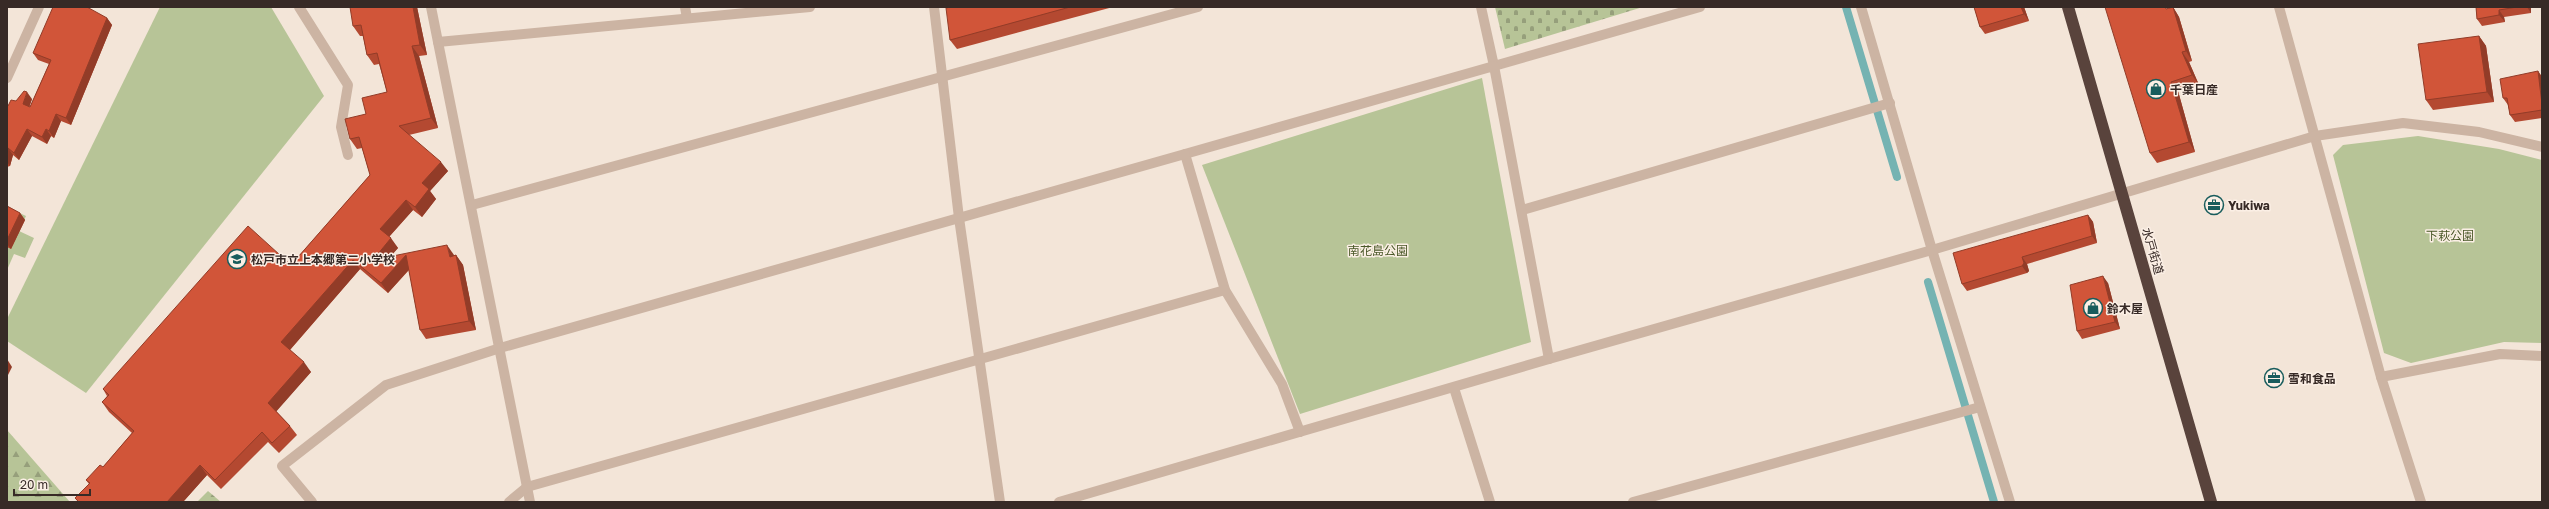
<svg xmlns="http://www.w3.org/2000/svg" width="2549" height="509" font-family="'Golos Text','Noto Sans JP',sans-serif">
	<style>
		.forest { fill: url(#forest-firs) }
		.cemetery { fill: url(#cemetery-stones) }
		.park { fill: #b7c497 }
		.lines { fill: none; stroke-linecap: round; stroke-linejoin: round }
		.stream { stroke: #75b3b2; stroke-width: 8 }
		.minor { stroke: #ccb4a3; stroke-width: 10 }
		.highway { stroke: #59433c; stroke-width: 12 }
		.wall { fill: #b44931 }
		.shaded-wall { fill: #923c28 }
		.building { fill: #d15539; stroke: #923c28 }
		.labels { text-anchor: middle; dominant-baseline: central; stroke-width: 3; stroke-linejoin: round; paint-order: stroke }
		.poi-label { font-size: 12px; font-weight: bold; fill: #372a26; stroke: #fbefe5; text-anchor: start }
		.park-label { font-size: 12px; fill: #495727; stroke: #fbefe5 }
		.street-label { font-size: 12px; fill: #372a26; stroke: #fbefe5 }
	</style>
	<defs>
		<pattern id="forest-firs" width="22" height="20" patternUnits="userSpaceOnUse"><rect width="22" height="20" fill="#b7c497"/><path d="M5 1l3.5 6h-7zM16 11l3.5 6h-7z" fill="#969f7b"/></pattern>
		<pattern id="cemetery-stones" width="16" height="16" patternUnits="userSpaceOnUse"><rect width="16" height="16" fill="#b7c497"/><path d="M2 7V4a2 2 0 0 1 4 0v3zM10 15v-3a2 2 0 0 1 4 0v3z" fill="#969f7b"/></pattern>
	</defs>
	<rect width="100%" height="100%" fill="#f3e5d8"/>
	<!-- forest -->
	<g class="forest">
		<path d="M 7,430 L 70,502 L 7,502 Z"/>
		<path d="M 208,491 L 221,502 L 197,502 Z"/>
	</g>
	<!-- cemetery -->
	<path class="cemetery" d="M 1495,7 L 1643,7 L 1505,49 Z"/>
	<!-- park -->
	<g class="park">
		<path d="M 160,7 L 271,7 L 324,96 L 86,393 L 7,341 L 7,319 Z"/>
		<path d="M 1482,78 L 1531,342 L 1300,414 L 1202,165 Z"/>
		<path d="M 2418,136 L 2499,149 L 2542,160 L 2542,343 L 2504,342 L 2411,363 L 2384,353 L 2333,155 L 2343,145 Z"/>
		<path d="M 7,207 L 26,216 L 19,231 L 34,238 L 25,258 L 14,254 L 7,270 Z"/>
	</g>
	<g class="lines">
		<!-- stream -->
		<g class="stream">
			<path d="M 1846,7 L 1897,177"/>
			<path d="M 1928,282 L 1994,502"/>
		</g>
		<!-- minor -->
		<g class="minor">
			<path d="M 299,7 L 348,85 L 341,127 L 348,155"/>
			<path d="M 431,7 L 530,502"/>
			<path d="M 685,7 L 687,18"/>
			<path d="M 934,7 L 959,218 L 1000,502"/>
			<path d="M 1481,7 L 1494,66 L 1700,7"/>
			<path d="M 1861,7 L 1932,250 L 2010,502"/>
			<path d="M 2279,7 L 2381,377 L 2421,502"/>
			<path d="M 438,42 L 810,7"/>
			<path d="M 7,78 L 39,7"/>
			<path d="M 472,205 L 1198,7"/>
			<path d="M 1522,210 L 1890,103"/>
			<path d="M 2381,377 L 2500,354 L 2542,356"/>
			<path d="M 1454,388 L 1490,502"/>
			<path d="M 1300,432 L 1282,384 L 1225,290 L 1185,154 L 1494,66 L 1549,359"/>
			<path d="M 312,502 L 282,466 L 386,385 L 500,348 L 1185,154"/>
			<path d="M 509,502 L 527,487 L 1225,290"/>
			<path d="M 1059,502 L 1549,359 L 1932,250 L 2315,136 L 2403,123 L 2479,132 L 2542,147"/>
			<path d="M 1633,502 L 1980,407"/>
		</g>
		<!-- highway -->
		<path class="highway" d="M 2068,7 L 2211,502"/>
	</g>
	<!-- wall -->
	<g class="wall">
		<path d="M 417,7 L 427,55 L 419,56 L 438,128 L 409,135 L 448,171 L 430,191 L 436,199 L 422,217 L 413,210 L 389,237 L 398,248 L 390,256 L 456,255 L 463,265 L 476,330 L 426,339 L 420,330 L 409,270 L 388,293 L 360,269 L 290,350 L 311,372 L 276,411 L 290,426 L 297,435 L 279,453 L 268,442 L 221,489 L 207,475 L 183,502 L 78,502 L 75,498 L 89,484 L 86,480 L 103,467 L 132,433 L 109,412 L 102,402 L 107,396 L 103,389 L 291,265 L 370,175 L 362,148 L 357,149 L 350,139 L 366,114 L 387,92 L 379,64 L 374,65 L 367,55 L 363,36 L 360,36 L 353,26 Z"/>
		<path d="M 951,7 L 1113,7 L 957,49 L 950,40 Z"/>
		<path d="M 1974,7 L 2024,7 L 2029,21 L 1985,34 L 1980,27 Z"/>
		<path d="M 2173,7 L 2179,17 L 2192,61 L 2189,62 L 2199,85 L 2178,91 L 2195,152 L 2157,163 L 2150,153 L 2169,8 Z"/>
		<path d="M 2476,7 L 2531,7 L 2531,13 L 2504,17 L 2505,22 L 2482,26 L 2477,19 Z"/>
		<path d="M 107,18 L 112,25 L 71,125 L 61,121 L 54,138 L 51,136 L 47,144 L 32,136 L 19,160 L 13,155 L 10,166 L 7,167 L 7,105 L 8,106 L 16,101 L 32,99 L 29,107 L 30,107 L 49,64 L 38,60 L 33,53 Z"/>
		<path d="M 2479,36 L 2486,46 L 2494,102 L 2433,110 L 2426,100 Z"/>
		<path d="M 2538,71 L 2542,77 L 2542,118 L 2515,122 L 2510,115 L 2508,105 L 2503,98 Z"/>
		<path d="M 7,206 L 20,213 L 25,220 L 11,249 L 7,247 Z"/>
		<path d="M 2088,215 L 2093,222 L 2097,243 L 2027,264 L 2029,271 L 2027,273 L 1967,291 L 1962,284 Z"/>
		<path d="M 2108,283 L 2120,329 L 2082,339 L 2077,331 Z"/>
	</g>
	<!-- shaded-wall -->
	<g class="shaded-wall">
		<path d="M 413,7 L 417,7 L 427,55 L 420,45 Z"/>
		<path d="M 2021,7 L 2024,7 L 2029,21 L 2024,14 Z"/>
		<path d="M 2173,7 L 2179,17 L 2192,61 L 2186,51 Z"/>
		<path d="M 2527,7 L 2531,7 L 2531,13 Z"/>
		<path d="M 2499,10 L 2504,17 L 2505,22 L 2499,15 Z"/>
		<path d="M 107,18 L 112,25 L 71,125 L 66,118 Z"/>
		<path d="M 2479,36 L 2486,46 L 2494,102 L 2487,92 Z"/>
		<path d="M 412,46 L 419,56 L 438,128 L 431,118 Z"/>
		<path d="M 2182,52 L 2189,62 L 2199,85 L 2192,75 Z"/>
		<path d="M 2538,71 L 2542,77 L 2542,104 Z"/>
		<path d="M 2171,82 L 2178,91 L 2195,152 L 2189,142 Z"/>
		<path d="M 27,92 L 32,99 L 28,111 L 23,104 Z"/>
		<path d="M 56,114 L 61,121 L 54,138 L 49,131 Z"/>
		<path d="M 27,129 L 32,136 L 19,160 L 14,153 Z"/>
		<path d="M 46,129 L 51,136 L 47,144 L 42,137 Z"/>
		<path d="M 8,148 L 13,155 L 10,166 L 7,162 L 7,152 Z"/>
		<path d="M 441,162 L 448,171 L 430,191 L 436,199 L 422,217 L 415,207 L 422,183 Z"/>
		<path d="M 406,200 L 413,210 L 387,239 L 380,229 Z"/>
		<path d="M 20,213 L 25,220 L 11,249 L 7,244 L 7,240 Z"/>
		<path d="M 2088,215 L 2093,222 L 2097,243 L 2092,236 Z"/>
		<path d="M 391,238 L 398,248 L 380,269 L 373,260 Z"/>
		<path d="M 447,245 L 454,255 L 457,267 L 450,257 Z"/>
		<path d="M 406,255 L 413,265 L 388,293 L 381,283 Z"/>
		<path d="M 456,255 L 463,265 L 476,330 L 469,321 Z"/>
		<path d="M 2022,257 L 2027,264 L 2029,271 L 2027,273 L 2022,266 Z"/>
		<path d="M 353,260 L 360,269 L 288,352 L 281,342 Z"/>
		<path d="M 2103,276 L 2108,283 L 2120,329 L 2115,322 Z"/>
		<path d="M 7,359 L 12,367 L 7,377 Z"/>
		<path d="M 304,362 L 311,372 L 275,413 L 268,403 Z"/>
		<path d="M 200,465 L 207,475 L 183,502 L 167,502 Z"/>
	</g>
	<!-- building -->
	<g class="building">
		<path d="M 53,7 L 87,7 L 107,18 L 66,118 L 56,114 L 49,131 L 46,129 L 42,137 L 27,129 L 14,153 L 8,148 L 7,152 L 7,105 L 8,106 L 11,100 L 16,101 L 24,91 L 27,92 L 23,104 L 30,107 L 51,60 L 33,53 Z"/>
		<path d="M 350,7 L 413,7 L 420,45 L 412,46 L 431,118 L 399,126 L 441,162 L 422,183 L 429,189 L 415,207 L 406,200 L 380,229 L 391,238 L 373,260 L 447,245 L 450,257 L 456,255 L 469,321 L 420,330 L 406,255 L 381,283 L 353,260 L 281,342 L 304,362 L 268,403 L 290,426 L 272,443 L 262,432 L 215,480 L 200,465 L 167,502 L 79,502 L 75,498 L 90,483 L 86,480 L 100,465 L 103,467 L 134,431 L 102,402 L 109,395 L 103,389 L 248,226 L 291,265 L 370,175 L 359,137 L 350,139 L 345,119 L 366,114 L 362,98 L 387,92 L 377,53 L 367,55 L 361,25 L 353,26 Z"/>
		<path d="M 951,7 L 1070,7 L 950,40 L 946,8 Z"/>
		<path d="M 1974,7 L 2021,7 L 2024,14 L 1980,27 Z"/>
		<path d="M 2105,7 L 2165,7 L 2166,9 L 2173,7 L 2186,51 L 2182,52 L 2192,75 L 2171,82 L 2189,142 L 2150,153 Z"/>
		<path d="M 2476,7 L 2517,7 L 2499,10 L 2499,15 L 2477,19 Z"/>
		<path d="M 2479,36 L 2487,92 L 2426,100 L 2418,44 Z"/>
		<path d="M 2538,71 L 2542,104 L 2542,110 L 2510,115 L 2507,98 L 2503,98 L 2500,79 Z"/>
		<path d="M 7,206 L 20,213 L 7,240 Z"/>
		<path d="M 2088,215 L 2092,236 L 2022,257 L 2024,263 L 2022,266 L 1962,284 L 1953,253 Z"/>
		<path d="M 2103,276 L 2115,322 L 2077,331 L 2070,285 Z"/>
	</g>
	<!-- icons -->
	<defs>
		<symbol id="shop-ring" viewBox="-11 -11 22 22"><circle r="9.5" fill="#fbefe5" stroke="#185c5c" stroke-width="1.5"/><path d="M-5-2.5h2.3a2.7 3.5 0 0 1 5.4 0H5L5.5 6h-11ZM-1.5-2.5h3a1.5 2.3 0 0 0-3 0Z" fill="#185c5c"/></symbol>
		<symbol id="office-ring" viewBox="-11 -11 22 22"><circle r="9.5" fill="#fbefe5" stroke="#185c5c" stroke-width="1.5"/><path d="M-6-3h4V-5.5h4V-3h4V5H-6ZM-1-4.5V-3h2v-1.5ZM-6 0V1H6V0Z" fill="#185c5c"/></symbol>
		<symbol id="school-ring" viewBox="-11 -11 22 22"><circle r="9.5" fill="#fbefe5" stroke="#185c5c" stroke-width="1.5"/><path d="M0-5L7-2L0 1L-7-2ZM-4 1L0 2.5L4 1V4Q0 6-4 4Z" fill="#185c5c"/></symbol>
	</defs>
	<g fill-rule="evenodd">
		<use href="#shop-ring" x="2145" y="78" width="22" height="22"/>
		<use href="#office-ring" x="2203" y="194" width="22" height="22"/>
		<use href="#school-ring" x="226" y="248" width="22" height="22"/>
		<use href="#shop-ring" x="2082" y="297" width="22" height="22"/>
		<use href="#office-ring" x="2263" y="367" width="22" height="22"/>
	</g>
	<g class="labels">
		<!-- poi labels -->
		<g class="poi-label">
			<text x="2170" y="89">千葉日産</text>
			<text x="2228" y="205">Yukiwa</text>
			<text x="251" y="259">松戸市立上本郷第二小学校</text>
			<text x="2107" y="308">鈴木屋</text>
			<text x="2288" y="378">雪和食品</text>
		</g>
		<!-- park labels -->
		<g class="park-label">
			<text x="2450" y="235">下萩公園</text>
			<text x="1378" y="250">南花島公園</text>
		</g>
		<!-- street labels -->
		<g class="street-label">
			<text transform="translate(2153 251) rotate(74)">水戸街道</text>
		</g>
	</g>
	<!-- border -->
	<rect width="2549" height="509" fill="none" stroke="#372a26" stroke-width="16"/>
	<!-- scale -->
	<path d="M14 489v6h76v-6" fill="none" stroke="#372a26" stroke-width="2"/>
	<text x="20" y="489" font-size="12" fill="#372a26" stroke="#fbefe5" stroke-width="3" paint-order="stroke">20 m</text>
</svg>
